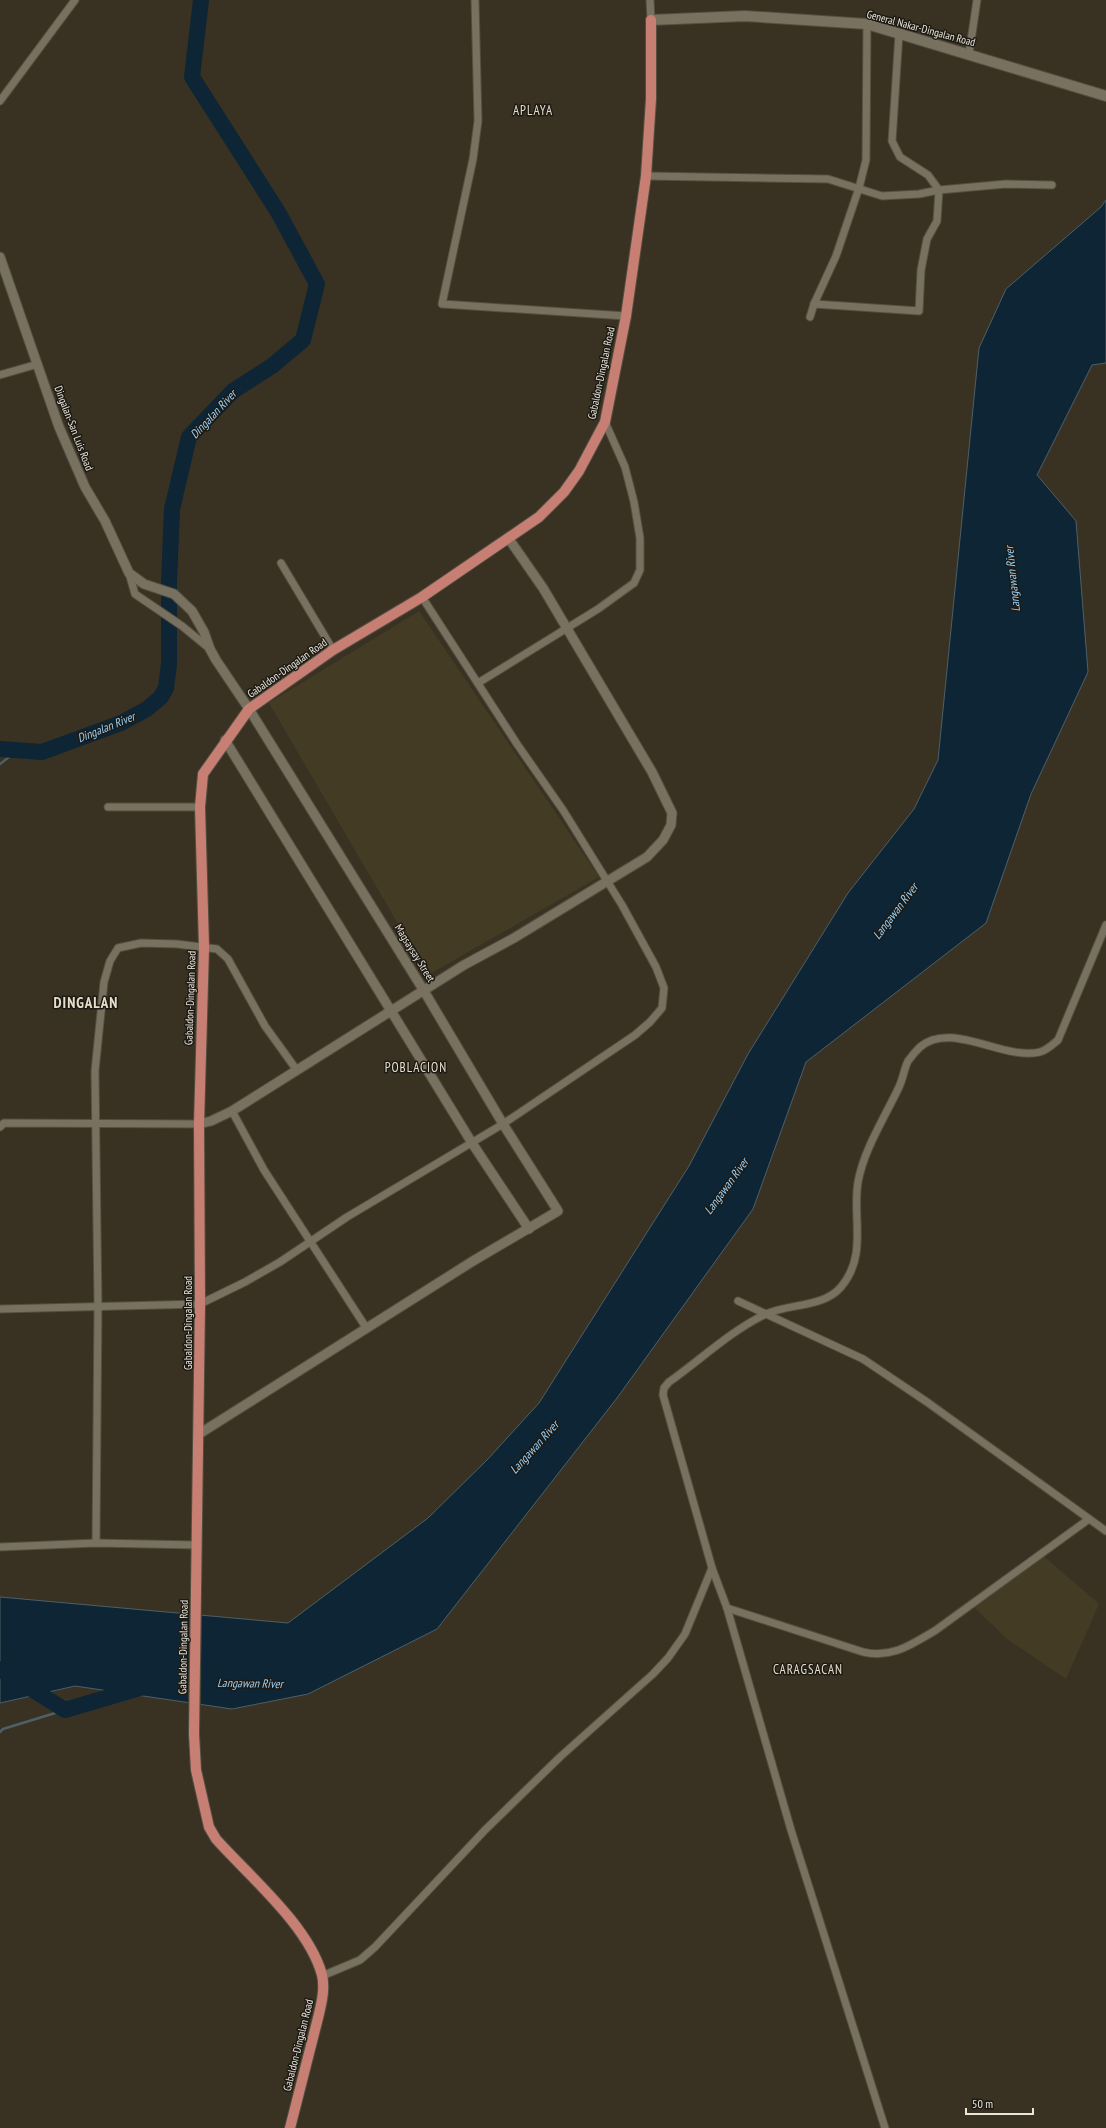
<svg xmlns="http://www.w3.org/2000/svg" width="1106" height="2128" font-family="'PT Sans Narrow',sans-serif">
	<style>
		.built { fill: #443b25 }
		.water { fill: #0d2535; stroke: #4f5f67 }
		.pier { fill: #393223 }
		.lines { fill: none; stroke-linecap: round; stroke-linejoin: round }
		.stream { stroke: #4f5f67; stroke-width: 2.5 }
		.river { stroke: #0d2535; stroke-width: 16 }
		.minor-casing { stroke: #544f41; stroke-width: 9 }
		.tertiary-casing { stroke: #544f41; stroke-width: 11 }
		.secondary-casing { stroke: #544f41; stroke-width: 12 }
		.primary-casing { stroke: #544f41; stroke-width: 12 }
		.minor { stroke: #797160; stroke-width: 7 }
		.tertiary { stroke: #797160; stroke-width: 9 }
		.secondary { stroke: #797160; stroke-width: 10 }
		.primary { stroke: #c87f73; stroke-width: 10 }
		.labels { text-anchor: middle; dominant-baseline: central; stroke-width: 3; stroke-linejoin: round; paint-order: stroke }
		.street-label { font-size: 11px; fill: #e9e5db; stroke: #1d1a14 }
		.water-label { font-size: 12px; font-style: italic; fill: #97d0f8; stroke: #1d1a14 }
		.quarter-label { font-size: 13px; letter-spacing: 1px; fill: #e6decb; stroke: #1d1a14 }
		.district-label { font-size: 15px; font-weight: bold; letter-spacing: 1px; fill: #e6decb; stroke: #1d1a14 }
	</style>
	<rect width="100%" height="100%" fill="#393223"/>
	<!-- built -->
	<g class="built">
		<path d="M 419,611 L 599,877 L 428,975 L 269,703 Z"/>
		<path d="M 1039,1552 L 1099,1604 L 1066,1679 L 1007,1639 L 974,1607 Z"/>
	</g>
	<!-- water -->
	<path class="water" d="M 1106,200 L 1106,363 L 1092,365 L 1037,475 L 1076,521 L 1088,672 L 1031,794 L 986,923 L 806,1062 L 753,1209 L 617,1398 L 437,1629 L 308,1694 L 232,1709 L 75,1686 L 0,1703 L 0,1597 L 288,1623 L 428,1518 L 487,1460 L 539,1403 L 689,1166 L 748,1054 L 848,893 L 914,809 L 938,760 L 979,348 L 1006,289 L 1101,207 Z"/>
	<!-- pier -->
	<path class="pier" d="M 189,1612 L 202,1614 L 201,1706 L 188,1704 Z"/>
	<g class="lines">
		<!-- stream -->
		<g class="stream">
			<path d="M 0,764 L 18,750"/>
			<path d="M 0,1732 L 3,1729 L 65,1710"/>
		</g>
		<!-- river -->
		<g class="river">
			<path d="M 0,749 L 42,752 L 121,723 L 147,709 L 161,697 L 166,688 L 169,664 L 169,583 L 172,509 L 189,437 L 233,391 L 272,366 L 303,340 L 317,284 L 278,212 L 192,77 L 201,0"/>
			<path d="M 0,1669 L 65,1710 L 143,1687"/>
		</g>
		<defs>
			<g id="minor">
				<path d="M 475,0 L 478,121 L 473,159 L 442,304 L 626,316"/>
				<path d="M 650,0 L 651,20"/>
				<path d="M 899,34 L 892,141 L 900,157 L 928,175 L 939,190 L 1006,184 L 1052,185"/>
				<path d="M 969,54 L 977,0"/>
				<path d="M 0,101 L 75,0"/>
				<path d="M 646,176 L 828,179 L 882,196 L 919,194 L 939,190 L 937,221 L 927,239 L 921,270 L 919,311 L 814,304"/>
				<path d="M 810,317 L 814,304 L 836,256 L 859,188 L 866,160 L 867,24"/>
				<path d="M 0,375 L 38,364"/>
				<path d="M 281,563 L 333,650"/>
				<path d="M 129,573 L 135,594 L 182,626 L 210,649"/>
				<path d="M 478,683 L 598,609 L 634,583 L 640,570 L 640,538 L 634,502 L 625,467 L 605,422"/>
				<path d="M 108,807 L 200,807"/>
				<path d="M 232,1111 L 264,1170 L 367,1329"/>
				<path d="M 0,1127 L 4,1123 L 199,1124"/>
				<path d="M 738,1301 L 863,1359 L 927,1402 L 1106,1531"/>
				<path d="M 0,1309 L 200,1304 L 245,1282 L 280,1262 L 347,1217 L 503,1124 L 635,1035 L 650,1022 L 662,1008 L 664,988 L 656,967 L 622,905 L 563,810 L 517,744 L 422,597"/>
				<path d="M 96,1543 L 98,1305 L 95,1071 L 104,982 L 110,961 L 118,948 L 141,943 L 177,944 L 217,949 L 228,959 L 265,1026 L 296,1069"/>
				<path d="M 0,1547 L 96,1543 L 196,1545"/>
				<path d="M 712,1568 L 727,1608 L 791,1830 L 885,2128"/>
				<path d="M 727,1608 L 863,1652 C 892,1659 912,1644 936,1630 L 1089,1519"/>
				<path d="M 322,1976 L 360,1960 L 375,1947 L 485,1830 L 560,1757 L 653,1674 L 668,1658 L 685,1634 L 712,1568 L 663,1395 L 664,1388 L 669,1382 C 700,1360 732,1330 766,1314 C 790,1303 823,1308 841,1287 C 868,1255 852,1218 858,1182 C 864,1149 885,1117 899,1087 C 903,1079 904,1069 908,1061 C 911,1057 916,1051 920,1047 C 951,1020 1004,1061 1040,1052 C 1047,1050 1052,1045 1058,1040 L 1106,925"/>
			</g>
			<g id="tertiary">
				<path d="M 0,257 L 59,427 L 85,487 L 105,521 L 129,573 L 144,584 L 174,594 L 192,611 L 204,632 L 210,649 L 216,660 L 249,709 L 424,991 L 503,1124 L 558,1211 L 473,1261 L 199,1434"/>
				<path d="M 225,740 L 472,1143 L 529,1229"/>
				<path d="M 199,1124 L 211,1121 L 232,1111 L 464,965 L 514,938 L 647,857 L 663,840 L 671,825 L 672,813 L 652,772 L 543,588 L 509,539"/>
			</g>
			<path id="secondary" d="M 651,20 L 745,16 L 867,24 L 1106,96"/>
			<path id="primary" d="M 290,2128 L 319,2014 C 322,2001 325,1988 322,1975 C 309,1926 249,1876 216,1839 L 209,1827 L 196,1770 L 194,1734 L 200,1304 L 199,1124 L 204,947 L 200,807 L 203,774 L 249,709 L 333,650 L 422,597 L 539,517 L 564,492 L 579,471 L 605,422 L 626,316 L 646,176 L 651,99 L 651,20"/>
		</defs>
		<!-- minor casing -->
		<use href="#minor" class="minor-casing"/>
		<!-- tertiary casing -->
		<use href="#tertiary" class="tertiary-casing"/>
		<!-- secondary casing -->
		<use href="#secondary" class="secondary-casing"/>
		<!-- primary casing -->
		<use href="#primary" class="primary-casing"/>
		<!-- minor -->
		<use href="#minor" class="minor"/>
		<!-- tertiary -->
		<use href="#tertiary" class="tertiary"/>
		<!-- secondary -->
		<use href="#secondary" class="secondary"/>
		<!-- primary -->
		<use href="#primary" class="primary"/>
	</g>
	<g class="labels">
		<!-- street labels -->
		<g class="street-label">
			<text transform="translate(921 28) rotate(15)">General Nakar-Dingalan Road</text>
			<text transform="translate(601 373) rotate(-78)">Gabaldon-Dingalan Road</text>
			<text transform="translate(74 428) rotate(69)">Dingalan-San Luis Road</text>
			<text transform="translate(287 668) rotate(-35)">Gabaldon-Dingalan Road</text>
			<text transform="translate(415 953) rotate(58)">Magsaysay Street</text>
			<text transform="translate(190 998) rotate(-88)">Gabaldon-Dingalan Road</text>
			<text transform="translate(188 1323) rotate(-90)">Gabaldon-Dingalan Road</text>
			<text transform="translate(183 1647) rotate(-89)">Gabaldon-Dingalan Road</text>
			<text transform="translate(298 2045) rotate(-76)">Gabaldon-Dingalan Road</text>
		</g>
		<!-- water labels -->
		<g class="water-label">
			<text transform="translate(213 414) rotate(-47)">Dingalan River</text>
			<text transform="translate(1012 579) rotate(-96)">Langawan River</text>
			<text transform="translate(106 727) rotate(-22)">Dingalan River</text>
			<text transform="translate(895 911) rotate(-53)">Langawan River</text>
			<text transform="translate(726 1186) rotate(-54)">Langawan River</text>
			<text transform="translate(534 1447) rotate(-48)">Langawan River</text>
			<text transform="translate(250 1683) rotate(1)">Langawan River</text>
		</g>
		<!-- quarter labels -->
		<g class="quarter-label">
			<text x="533" y="110">APLAYA</text>
			<text x="416" y="1067">POBLACION</text>
			<text x="808" y="1669">CARAGSACAN</text>
		</g>
		<!-- district labels -->
		<g class="district-label">
			<text x="86" y="1002">DINGALAN</text>
		</g>
	</g>
	<!-- scale -->
	<path d="M966 2108v6h67v-6" fill="none" stroke="#e9e5db" stroke-width="2"/>
	<text x="972" y="2108" font-size="12" fill="#e9e5db" stroke="#1d1a14" stroke-width="3" paint-order="stroke">50 m</text>
</svg>
